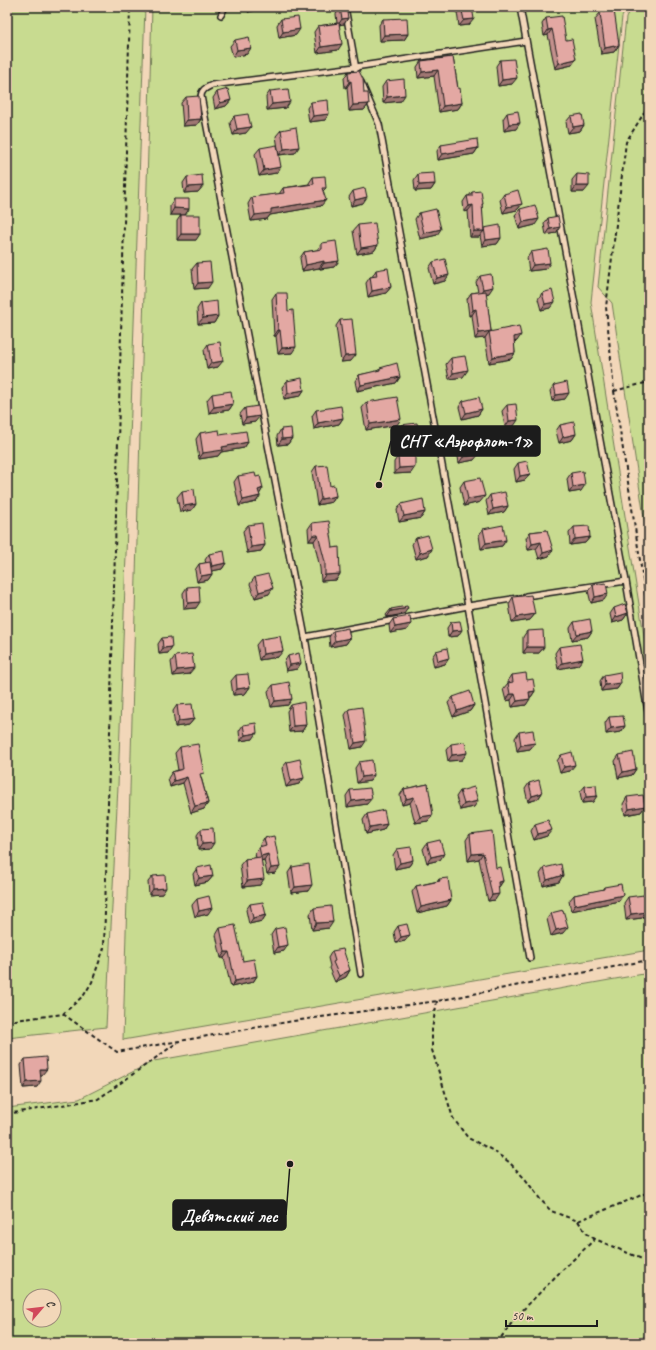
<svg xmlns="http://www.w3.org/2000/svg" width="656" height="1350" font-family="Caveat,sans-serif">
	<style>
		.green { fill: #c8db90; stroke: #727c56; fill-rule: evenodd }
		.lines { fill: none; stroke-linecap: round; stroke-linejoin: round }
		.lane-casing { stroke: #1c1c1c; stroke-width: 8 }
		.path { stroke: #1c1c1c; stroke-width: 2; stroke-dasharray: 4 3; stroke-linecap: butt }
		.lane { stroke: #f2d7b9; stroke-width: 5 }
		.wall { fill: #c3908c; stroke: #1c1c1c }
		.shaded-wall { fill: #9f7672; stroke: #1c1c1c }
		.building { fill: #e3a8a3; stroke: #1c1c1c }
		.leader { fill: none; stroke: #1c1c1c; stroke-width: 1.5 }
		.callout-dot { fill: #1c1c1c; stroke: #f2d7b9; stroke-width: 1.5 }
		.callout { fill: #1c1c1c; stroke: #1c1c1c; stroke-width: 1.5 }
		.callout-label { font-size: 18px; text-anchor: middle; font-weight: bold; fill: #fff }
	</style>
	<rect width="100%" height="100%" fill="#f2d7b9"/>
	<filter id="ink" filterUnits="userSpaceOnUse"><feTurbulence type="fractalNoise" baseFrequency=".025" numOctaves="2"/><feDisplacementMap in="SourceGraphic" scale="8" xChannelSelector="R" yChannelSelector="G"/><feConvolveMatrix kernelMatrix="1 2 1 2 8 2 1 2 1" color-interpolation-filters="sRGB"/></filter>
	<g filter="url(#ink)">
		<!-- green -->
		<g class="green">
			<path d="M 7,7 L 145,7 L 118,786 L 106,1027 L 7,1038 Z"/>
			<path d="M 152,7 L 627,7 L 622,17 L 591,302 L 649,667 L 649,950 L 123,1040 Z"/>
			<path d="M 631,7 L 649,7 L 649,551 L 612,303 L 598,287 L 626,18 Z"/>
			<path d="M 649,973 L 649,1332 L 636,1343 L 7,1343 L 7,1108 L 79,1099 L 154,1061 ZM 30,1296 L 54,1296 L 54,1320 L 30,1320 Z"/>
		</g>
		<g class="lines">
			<defs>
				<g id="lane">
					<path d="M 345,7 L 356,69"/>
					<path d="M 520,7 L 626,581 L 649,718"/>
					<path d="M 221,15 L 225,7"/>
					<path d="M 361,82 L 379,124 L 468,606 L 530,958"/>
					<path d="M 526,596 L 626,581"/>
					<path d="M 305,637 L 468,606 L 518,598"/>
					<path d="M 361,974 L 305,637 L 201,96 C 202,89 206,88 212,85 L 355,67 L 526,41"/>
				</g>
			</defs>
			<!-- lane casing -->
			<use href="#lane" class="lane-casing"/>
			<!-- path -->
			<g class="path">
				<path d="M 649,105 L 626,142 L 606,307 L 614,391 L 649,619"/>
				<path d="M 614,391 L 649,382"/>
				<path d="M 437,1001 L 432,1029 L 432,1050 L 453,1118 L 468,1138 L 492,1150 L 509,1162 L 526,1180 L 540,1199 L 551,1211 L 578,1221 L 649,1192"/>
				<path d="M 63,1014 L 117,1052 L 293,1021 L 437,1001 L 649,960"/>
				<path d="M 7,1021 L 63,1014 L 84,995 L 92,982 L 104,948 L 130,7"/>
				<path d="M 7,1114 L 98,1099 L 178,1042"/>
				<path d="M 578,1221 L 586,1233 L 595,1239"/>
				<path d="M 497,1343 L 516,1317 L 557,1275 L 595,1239 L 649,1262"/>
			</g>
			<!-- lane -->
			<use href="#lane" class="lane"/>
		</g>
		<!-- wall -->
		<g class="wall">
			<path d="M 247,7 L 268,7 L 248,12 Z"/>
			<path d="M 460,7 L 472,7 L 469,25 L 459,26 L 457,12 Z"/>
			<path d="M 340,8 L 348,18 L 344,24 L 339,25 L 338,50 L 317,53 L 314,32 L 318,26 L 337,23 L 336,14 Z"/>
			<path d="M 600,13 L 619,45 L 614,52 L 601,54 L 595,19 Z"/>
			<path d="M 546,18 L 566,40 L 572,65 L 555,69 L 548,35 L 544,36 L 542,24 Z"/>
			<path d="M 281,19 L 296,35 L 279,38 L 277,25 Z"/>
			<path d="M 383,19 L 408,34 L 404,40 L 380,41 L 379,25 Z"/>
			<path d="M 235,40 L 247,54 L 233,57 L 230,46 Z"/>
			<path d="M 453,57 L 458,89 L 462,103 L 458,109 L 439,112 L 434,76 L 418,78 L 417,67 L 421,61 Z"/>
			<path d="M 500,60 L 512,84 L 498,86 L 496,66 Z"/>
			<path d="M 348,72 L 369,104 L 364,110 L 349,111 L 347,87 L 345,88 L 344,78 Z"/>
			<path d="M 386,81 L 401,101 L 383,103 L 382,87 Z"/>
			<path d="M 270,91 L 286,108 L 267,110 L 266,97 Z"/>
			<path d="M 217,92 L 231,100 L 226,106 L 215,109 L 213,98 Z"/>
			<path d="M 186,97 L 201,119 L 197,125 L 183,126 L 181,103 Z"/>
			<path d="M 311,102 L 325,120 L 309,122 L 307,108 Z"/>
			<path d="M 507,113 L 516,129 L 504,131 L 503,119 Z"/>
			<path d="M 234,116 L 246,133 L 233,135 L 230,123 Z"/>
			<path d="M 571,116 L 584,125 L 580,131 L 568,133 L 566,122 Z"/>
			<path d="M 281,130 L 295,153 L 279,155 L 276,136 Z"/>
			<path d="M 441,145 L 478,148 L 474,154 L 438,160 L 437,151 Z"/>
			<path d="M 260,148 L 276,173 L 259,176 L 255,154 Z"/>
			<path d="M 418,174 L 435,184 L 431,190 L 415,191 L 414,180 Z"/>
			<path d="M 577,174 L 584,192 L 572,192 L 572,180 Z"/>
			<path d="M 187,177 L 203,186 L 198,192 L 184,193 L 183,183 Z"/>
			<path d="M 313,177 L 326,188 L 323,191 L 321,206 L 270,215 L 267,219 L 251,221 L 248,204 L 252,197 L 279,194 L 283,188 L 309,184 L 309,183 Z"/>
			<path d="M 353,191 L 363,203 L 351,206 L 349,197 Z"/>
			<path d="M 472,192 L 483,204 L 482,205 L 483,228 L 501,238 L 497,244 L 482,246 L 480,236 L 479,237 L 470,237 L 468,211 L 464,212 L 463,202 L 467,196 L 469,196 Z"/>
			<path d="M 504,194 L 522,204 L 517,210 L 503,213 L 500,200 Z"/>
			<path d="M 174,199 L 189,209 L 185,215 L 170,215 L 170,205 Z"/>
			<path d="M 520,209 L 535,225 L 519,229 L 515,215 Z"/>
			<path d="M 419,213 L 437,235 L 420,239 L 415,219 Z"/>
			<path d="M 181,215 L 196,240 L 177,240 L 177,221 Z"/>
			<path d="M 548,218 L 556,233 L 546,235 L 544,224 Z"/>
			<path d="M 358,225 L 378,245 L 374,251 L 357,254 L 353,231 Z"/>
			<path d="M 322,243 L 339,261 L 334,267 L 320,269 L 319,268 L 302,271 L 300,258 L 304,252 L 317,250 Z"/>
			<path d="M 531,252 L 546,269 L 529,271 L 527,258 Z"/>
			<path d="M 433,262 L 445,281 L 433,284 L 429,268 Z"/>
			<path d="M 197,263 L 208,288 L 194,289 L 192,269 Z"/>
			<path d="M 376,270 L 391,287 L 386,293 L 368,297 L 366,283 L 370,277 L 372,277 Z"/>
			<path d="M 480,276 L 489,293 L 486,294 L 491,331 L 517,341 L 514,342 L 515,353 L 511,359 L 489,363 L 485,338 L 475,339 L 472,315 L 469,316 L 467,299 L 471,293 L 478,292 L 476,282 Z"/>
			<path d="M 276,293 L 288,311 L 292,353 L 278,354 L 276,336 L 274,336 L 272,299 Z"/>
			<path d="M 542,293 L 550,308 L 541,310 L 538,299 Z"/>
			<path d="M 201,303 L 218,316 L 214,323 L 198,324 L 197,309 Z"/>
			<path d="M 340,320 L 351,361 L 341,362 L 336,326 Z"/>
			<path d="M 208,344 L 218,367 L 207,369 L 204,350 Z"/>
			<path d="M 451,358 L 463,377 L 449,379 L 446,364 Z"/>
			<path d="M 380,368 L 400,377 L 396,383 L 357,391 L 355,381 L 359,375 L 378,371 Z"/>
			<path d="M 287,381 L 304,390 L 300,396 L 284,399 L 282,387 Z"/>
			<path d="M 554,385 L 565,399 L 552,401 L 550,391 Z"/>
			<path d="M 212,394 L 233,404 L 229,410 L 209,413 L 207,400 Z"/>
			<path d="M 463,401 L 482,409 L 478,415 L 462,419 L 459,407 Z"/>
			<path d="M 367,402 L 397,425 L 366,430 L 362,408 Z"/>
			<path d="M 507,405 L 514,426 L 505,427 L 502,411 Z"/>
			<path d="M 245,408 L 255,422 L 242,424 L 240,414 Z"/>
			<path d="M 316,410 L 343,418 L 339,424 L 314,429 L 312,416 Z"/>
			<path d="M 401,425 L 419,435 L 415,441 L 399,444 L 397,431 Z"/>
			<path d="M 560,425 L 576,434 L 572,440 L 559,443 L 556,431 Z"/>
			<path d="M 281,429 L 292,438 L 288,444 L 278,445 L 277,436 Z"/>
			<path d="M 200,433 L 220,435 L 248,442 L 244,448 L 221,452 L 218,456 L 199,459 L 196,439 Z"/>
			<path d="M 461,445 L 474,460 L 459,463 L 457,451 Z"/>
			<path d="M 398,456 L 411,473 L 394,474 L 394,462 Z"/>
			<path d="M 518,463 L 530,474 L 525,480 L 516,482 L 514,469 Z"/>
			<path d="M 316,466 L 336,496 L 332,502 L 317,505 L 312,472 Z"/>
			<path d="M 571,473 L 581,491 L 569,493 L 567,479 Z"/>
			<path d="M 238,476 L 263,488 L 259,494 L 260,496 L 256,502 L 239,506 L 234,482 Z"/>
			<path d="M 464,481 L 480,502 L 464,506 L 460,487 Z"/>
			<path d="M 182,491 L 196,504 L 192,510 L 180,512 L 177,497 Z"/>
			<path d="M 490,495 L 508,506 L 504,512 L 489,515 L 486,501 Z"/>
			<path d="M 401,504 L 425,512 L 421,518 L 399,522 L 397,510 Z"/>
			<path d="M 312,523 L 333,548 L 340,574 L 336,580 L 321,581 L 320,568 L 314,541 L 309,541 L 308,529 Z"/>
			<path d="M 248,525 L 265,545 L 261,551 L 247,553 L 243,531 Z"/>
			<path d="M 574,527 L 590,537 L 585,543 L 570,545 L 569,533 Z"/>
			<path d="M 483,529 L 506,540 L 502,546 L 481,549 L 479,535 Z"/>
			<path d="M 547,530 L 549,556 L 539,559 L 536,549 L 528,550 L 526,538 L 530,532 Z"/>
			<path d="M 416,538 L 432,549 L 428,556 L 416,559 L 412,544 Z"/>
			<path d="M 209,554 L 226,563 L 222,569 L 211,571 L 212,574 L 208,580 L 197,582 L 195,570 L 199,564 L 206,563 L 205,560 Z"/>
			<path d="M 255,577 L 269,594 L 255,598 L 250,584 Z"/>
			<path d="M 593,585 L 604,600 L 591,603 L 588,591 Z"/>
			<path d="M 187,587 L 196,608 L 184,609 L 183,593 Z"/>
			<path d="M 513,597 L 535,614 L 530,620 L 512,623 L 509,604 Z"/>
			<path d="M 614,608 L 628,613 L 623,620 L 612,623 L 610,614 Z"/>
			<path d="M 391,609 L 404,614 L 387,617 L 386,615 Z"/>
			<path d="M 393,619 L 411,624 L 407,630 L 390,633 L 389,625 Z"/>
			<path d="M 451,622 L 458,636 L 448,637 L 447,628 Z"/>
			<path d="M 574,622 L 592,631 L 588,637 L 572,640 L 570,628 Z"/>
			<path d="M 333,631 L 350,638 L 346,644 L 330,647 L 329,637 Z"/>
			<path d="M 527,631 L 544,647 L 539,653 L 523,653 L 523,637 Z"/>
			<path d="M 162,638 L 168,653 L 159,654 L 158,644 Z"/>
			<path d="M 261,639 L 278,657 L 259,660 L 256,645 Z"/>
			<path d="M 559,647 L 578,665 L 558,669 L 555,653 Z"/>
			<path d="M 436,651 L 449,658 L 445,664 L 434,667 L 432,657 Z"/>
			<path d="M 175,656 L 189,674 L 173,676 L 171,662 Z"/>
			<path d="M 288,656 L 301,663 L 297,669 L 286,671 L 284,662 Z"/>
			<path d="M 236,675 L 250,687 L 245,694 L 233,695 L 231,681 Z"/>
			<path d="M 512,675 L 527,680 L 535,691 L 531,697 L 530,697 L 526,705 L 512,707 L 511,700 L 506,701 L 503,689 L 508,683 L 508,681 Z"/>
			<path d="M 604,675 L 621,683 L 617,689 L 601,691 L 600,681 Z"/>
			<path d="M 273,685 L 288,705 L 271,707 L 268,691 Z"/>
			<path d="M 453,697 L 474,705 L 470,711 L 453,717 L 448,703 Z"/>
			<path d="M 177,705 L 194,719 L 189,725 L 175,727 L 173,711 Z"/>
			<path d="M 291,705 L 306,725 L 302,731 L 289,732 L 287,711 Z"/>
			<path d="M 349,709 L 362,747 L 351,749 L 345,715 Z"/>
			<path d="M 609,717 L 625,726 L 621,732 L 606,734 L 605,723 Z"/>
			<path d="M 243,725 L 253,739 L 240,741 L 239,731 Z"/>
			<path d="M 519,732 L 535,743 L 530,749 L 517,751 L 515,738 Z"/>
			<path d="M 451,744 L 462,760 L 448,761 L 446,750 Z"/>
			<path d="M 180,747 L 201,777 L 208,803 L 204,809 L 191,813 L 183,783 L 170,787 L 168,778 L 172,772 L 178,770 L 175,753 Z"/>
			<path d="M 561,755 L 570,771 L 560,773 L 557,761 Z"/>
			<path d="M 619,755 L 636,769 L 632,775 L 618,778 L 615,761 Z"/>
			<path d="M 287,762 L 304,778 L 299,784 L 286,787 L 282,768 Z"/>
			<path d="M 359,762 L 374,775 L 370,781 L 357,783 L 355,768 Z"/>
			<path d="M 529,783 L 542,793 L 538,799 L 528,802 L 525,789 Z"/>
			<path d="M 428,784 L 428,821 L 415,823 L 410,803 L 402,805 L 400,795 L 404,789 Z"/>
			<path d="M 585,786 L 593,802 L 582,803 L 580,792 Z"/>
			<path d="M 350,790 L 367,804 L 347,807 L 346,796 Z"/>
			<path d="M 460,791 L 474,807 L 460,810 L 456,797 Z"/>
			<path d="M 627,797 L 645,806 L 641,812 L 625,815 L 623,804 Z"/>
			<path d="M 367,814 L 387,824 L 383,830 L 366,834 L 363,820 Z"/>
			<path d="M 535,824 L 547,836 L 534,840 L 531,831 Z"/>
			<path d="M 201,829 L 210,849 L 198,850 L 197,835 Z"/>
			<path d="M 470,834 L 496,868 L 503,881 L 499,887 L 498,887 L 495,900 L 488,901 L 479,859 L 468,861 L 466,840 Z"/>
			<path d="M 264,838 L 275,873 L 267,874 L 264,860 L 261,861 L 260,885 L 243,887 L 240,865 L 245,859 L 256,858 L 255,853 L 259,847 L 261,846 L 260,844 Z"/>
			<path d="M 427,843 L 440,860 L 427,863 L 423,849 Z"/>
			<path d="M 397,849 L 413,860 L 409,866 L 395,869 L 393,855 Z"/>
			<path d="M 292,867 L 308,891 L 291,893 L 288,873 Z"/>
			<path d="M 197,868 L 213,876 L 208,882 L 195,885 L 193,874 Z"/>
			<path d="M 544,868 L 563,875 L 559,882 L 543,886 L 540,874 Z"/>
			<path d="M 153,876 L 162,894 L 149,895 L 148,882 Z"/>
			<path d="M 439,879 L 451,900 L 447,906 L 417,913 L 412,892 L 416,886 L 438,881 Z"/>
			<path d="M 604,887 L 619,901 L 571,911 L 569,901 L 574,895 L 602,890 Z"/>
			<path d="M 628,897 L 647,912 L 642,918 L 626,920 L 624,903 Z"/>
			<path d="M 197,899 L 208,914 L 195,917 L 192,905 Z"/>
			<path d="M 250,904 L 266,915 L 262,921 L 249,924 L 246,910 Z"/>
			<path d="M 314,908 L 329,928 L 312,930 L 310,914 Z"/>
			<path d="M 551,913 L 563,933 L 551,936 L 547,919 Z"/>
			<path d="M 398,926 L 405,941 L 396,943 L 394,932 Z"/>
			<path d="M 220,928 L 243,961 L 257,976 L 253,982 L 231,987 L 224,958 L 221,958 L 216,935 Z"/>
			<path d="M 275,929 L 284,951 L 274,953 L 271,935 Z"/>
			<path d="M 332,951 L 350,970 L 346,977 L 335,982 L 329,968 L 330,966 L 328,958 Z"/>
			<path d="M 25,1059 L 42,1075 L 40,1075 L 37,1087 L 23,1088 L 21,1065 Z"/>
		</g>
		<!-- shaded-wall -->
		<g class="shaded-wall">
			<path d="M 251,7 L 268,7 L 248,12 Z"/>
			<path d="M 348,18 L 344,24 L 338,25 L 342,19 Z"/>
			<path d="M 474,19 L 469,25 L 459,26 L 464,20 Z"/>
			<path d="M 300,29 L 296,35 L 279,38 L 283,32 Z"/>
			<path d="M 552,29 L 548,35 L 544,36 L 548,30 Z"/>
			<path d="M 408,34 L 404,40 L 380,41 L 384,35 Z"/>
			<path d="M 342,44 L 338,50 L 317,53 L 321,47 Z"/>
			<path d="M 619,45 L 614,52 L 601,54 L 605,48 Z"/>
			<path d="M 251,48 L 247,54 L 233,57 L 237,50 Z"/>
			<path d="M 576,59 L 572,65 L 555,69 L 559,63 Z"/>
			<path d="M 438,70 L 434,76 L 418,78 L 422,72 Z"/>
			<path d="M 517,78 L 512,84 L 498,86 L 502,80 Z"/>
			<path d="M 351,81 L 347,87 L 345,88 L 349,82 Z"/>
			<path d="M 405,95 L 401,101 L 383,103 L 387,97 Z"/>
			<path d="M 231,100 L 226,106 L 215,109 L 220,103 Z"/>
			<path d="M 290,102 L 286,108 L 267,110 L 272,104 Z"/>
			<path d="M 462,103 L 458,109 L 439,112 L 443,106 Z"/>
			<path d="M 369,104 L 364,110 L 349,111 L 353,105 Z"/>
			<path d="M 329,114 L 325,120 L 309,122 L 313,116 Z"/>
			<path d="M 201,119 L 197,125 L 183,126 L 187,120 Z"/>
			<path d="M 520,123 L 516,129 L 504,131 L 509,124 Z"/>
			<path d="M 584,125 L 580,131 L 568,133 L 573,127 Z"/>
			<path d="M 251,127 L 246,133 L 233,135 L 237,129 Z"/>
			<path d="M 299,147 L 295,153 L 279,155 L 284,149 Z"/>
			<path d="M 478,148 L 474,154 L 438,160 L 442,154 Z"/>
			<path d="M 281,167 L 276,173 L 259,176 L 264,170 Z"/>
			<path d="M 435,184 L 431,190 L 415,191 L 419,185 Z"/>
			<path d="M 203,186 L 198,192 L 184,193 L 188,187 Z"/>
			<path d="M 576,186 L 589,186 L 584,192 L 572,192 Z"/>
			<path d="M 367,197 L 363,203 L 351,206 L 355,200 Z"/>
			<path d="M 326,200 L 321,206 L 270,215 L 267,219 L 251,221 L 255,215 L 271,209 Z"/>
			<path d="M 522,204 L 517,210 L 503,213 L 507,207 Z"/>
			<path d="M 473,205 L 468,211 L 464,212 L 469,206 Z"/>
			<path d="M 174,208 L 189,209 L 185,215 L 170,215 Z"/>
			<path d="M 539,219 L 535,225 L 519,229 L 523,222 Z"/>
			<path d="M 560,227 L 556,233 L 546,235 L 550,229 Z"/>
			<path d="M 441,229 L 437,235 L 420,239 L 424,233 Z"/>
			<path d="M 474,231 L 484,231 L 479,237 L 470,237 Z"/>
			<path d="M 181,234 L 200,234 L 196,240 L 177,240 Z"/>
			<path d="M 501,238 L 497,244 L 482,246 L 486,240 Z"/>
			<path d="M 378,245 L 374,251 L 357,254 L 361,248 Z"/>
			<path d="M 324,261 L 319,268 L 302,271 L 306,265 Z"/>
			<path d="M 339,261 L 334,267 L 320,269 L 324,263 Z"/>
			<path d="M 550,263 L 546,269 L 529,271 L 533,265 Z"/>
			<path d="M 449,275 L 445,281 L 433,284 L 437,278 Z"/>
			<path d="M 212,282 L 208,288 L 194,289 L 198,283 Z"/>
			<path d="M 391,287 L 386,293 L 368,297 L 372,291 Z"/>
			<path d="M 493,287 L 489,293 L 479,295 L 483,289 Z"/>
			<path d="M 555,302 L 550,308 L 541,310 L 545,304 Z"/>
			<path d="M 476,309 L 472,315 L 469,316 L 473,310 Z"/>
			<path d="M 218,316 L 214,323 L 198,324 L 203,318 Z"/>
			<path d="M 278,330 L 280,330 L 276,336 L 274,336 Z"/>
			<path d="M 491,331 L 489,332 L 485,338 L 475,339 L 479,333 Z"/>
			<path d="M 521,335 L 517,341 L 509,343 L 514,337 Z"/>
			<path d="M 296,347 L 292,353 L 278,354 L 282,348 Z"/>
			<path d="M 515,353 L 511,359 L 489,363 L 493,357 Z"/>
			<path d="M 356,355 L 351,361 L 341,362 L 345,356 Z"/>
			<path d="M 223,361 L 218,367 L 207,369 L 211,363 Z"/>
			<path d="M 468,370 L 463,377 L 449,379 L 453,373 Z"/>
			<path d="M 400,377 L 396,383 L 357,391 L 361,385 Z"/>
			<path d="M 304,390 L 300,396 L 284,399 L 288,393 Z"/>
			<path d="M 569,393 L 565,399 L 552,401 L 556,395 Z"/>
			<path d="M 233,404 L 229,410 L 209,413 L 214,407 Z"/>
			<path d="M 482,409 L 478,415 L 462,419 L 466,413 Z"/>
			<path d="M 260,416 L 255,422 L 242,424 L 246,418 Z"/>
			<path d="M 343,418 L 339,424 L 314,429 L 318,423 Z"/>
			<path d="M 401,419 L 397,425 L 366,430 L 370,424 Z"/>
			<path d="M 518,420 L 514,426 L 505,427 L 509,421 Z"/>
			<path d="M 576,434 L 572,440 L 559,443 L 563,437 Z"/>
			<path d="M 419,435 L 415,441 L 399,444 L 404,438 Z"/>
			<path d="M 292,438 L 288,444 L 278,445 L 282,439 Z"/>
			<path d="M 248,442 L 244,448 L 221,452 L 218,456 L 199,459 L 203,453 L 222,447 Z"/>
			<path d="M 479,454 L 474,460 L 459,463 L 463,457 Z"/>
			<path d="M 415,467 L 411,473 L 394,474 L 399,468 Z"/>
			<path d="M 530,474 L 525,480 L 516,482 L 520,476 Z"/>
			<path d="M 585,485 L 581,491 L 569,493 L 573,487 Z"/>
			<path d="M 263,488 L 259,495 L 258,490 Z"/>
			<path d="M 260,496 L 256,502 L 239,506 L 243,500 Z"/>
			<path d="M 336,496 L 332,502 L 317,505 L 321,499 Z"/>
			<path d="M 485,496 L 480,502 L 464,506 L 468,499 Z"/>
			<path d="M 196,504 L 192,510 L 180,512 L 184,506 Z"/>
			<path d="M 508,506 L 504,512 L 489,515 L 493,509 Z"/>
			<path d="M 425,512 L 421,518 L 399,522 L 404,516 Z"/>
			<path d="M 313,535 L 318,535 L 314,541 L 309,541 Z"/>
			<path d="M 590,537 L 585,543 L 570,545 L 575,539 Z"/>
			<path d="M 506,540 L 502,546 L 481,549 L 486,543 Z"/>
			<path d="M 541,542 L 536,549 L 528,550 L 532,544 Z"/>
			<path d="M 265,545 L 261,551 L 247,553 L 251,547 Z"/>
			<path d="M 432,549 L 428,556 L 416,559 L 420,553 Z"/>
			<path d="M 553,550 L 549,556 L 539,559 L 543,553 Z"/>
			<path d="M 226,563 L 222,569 L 207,572 L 212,566 Z"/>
			<path d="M 212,574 L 208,580 L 197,582 L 201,576 Z"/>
			<path d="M 340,574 L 336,580 L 321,581 L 325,575 Z"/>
			<path d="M 273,588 L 269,594 L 255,598 L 259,592 Z"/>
			<path d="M 608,594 L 604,600 L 591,603 L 595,597 Z"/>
			<path d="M 200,602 L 196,608 L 184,609 L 188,603 Z"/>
			<path d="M 408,608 L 404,614 L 387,617 L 391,611 Z"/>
			<path d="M 628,613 L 623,620 L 612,623 L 616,617 Z"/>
			<path d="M 535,614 L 530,620 L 512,623 L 517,617 Z"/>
			<path d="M 411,624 L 407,630 L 390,633 L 395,627 Z"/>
			<path d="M 462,630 L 458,636 L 448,637 L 452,631 Z"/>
			<path d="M 592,631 L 588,637 L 572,640 L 577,634 Z"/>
			<path d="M 350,638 L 346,644 L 330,647 L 335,641 Z"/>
			<path d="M 172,647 L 168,653 L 159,654 L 163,648 Z"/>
			<path d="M 527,647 L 544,647 L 539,653 L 523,653 Z"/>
			<path d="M 283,651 L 278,657 L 259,660 L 263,654 Z"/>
			<path d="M 449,658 L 445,664 L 434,667 L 438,661 Z"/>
			<path d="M 583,659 L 578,665 L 558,669 L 562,663 Z"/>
			<path d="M 301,663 L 297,669 L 286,671 L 290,665 Z"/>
			<path d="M 194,668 L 189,674 L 173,676 L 177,670 Z"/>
			<path d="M 621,683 L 617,689 L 601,691 L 605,685 Z"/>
			<path d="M 250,687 L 245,694 L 233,695 L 237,689 Z"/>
			<path d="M 535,691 L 531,697 L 524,698 L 529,692 Z"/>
			<path d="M 510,694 L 515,694 L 511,700 L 506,701 Z"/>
			<path d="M 292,699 L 288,705 L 271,707 L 275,701 Z"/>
			<path d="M 530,699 L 526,705 L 512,707 L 517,701 Z"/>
			<path d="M 474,705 L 470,711 L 453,717 L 457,711 Z"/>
			<path d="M 194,719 L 189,725 L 175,727 L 179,721 Z"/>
			<path d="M 306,725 L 302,731 L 289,732 L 293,726 Z"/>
			<path d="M 625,726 L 621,732 L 606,734 L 611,728 Z"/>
			<path d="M 257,733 L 253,739 L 240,741 L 245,735 Z"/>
			<path d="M 366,741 L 362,747 L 351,749 L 355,743 Z"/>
			<path d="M 535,743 L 530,749 L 517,751 L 521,745 Z"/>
			<path d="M 467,753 L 462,760 L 448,761 L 452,755 Z"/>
			<path d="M 575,765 L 570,771 L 560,773 L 564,767 Z"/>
			<path d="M 636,769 L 632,775 L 618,778 L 623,772 Z"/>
			<path d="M 374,775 L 370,781 L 357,783 L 362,777 Z"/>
			<path d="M 187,777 L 183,783 L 170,787 L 174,781 Z"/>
			<path d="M 304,778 L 299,784 L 286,787 L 291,781 Z"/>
			<path d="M 542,793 L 538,799 L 528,802 L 532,796 Z"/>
			<path d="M 597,796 L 593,802 L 582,803 L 586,797 Z"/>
			<path d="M 414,797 L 410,803 L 402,805 L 406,799 Z"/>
			<path d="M 372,798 L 367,804 L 347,807 L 352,801 Z"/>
			<path d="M 478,801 L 474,807 L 460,810 L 464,804 Z"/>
			<path d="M 208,803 L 204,809 L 191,813 L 195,806 Z"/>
			<path d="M 645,806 L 641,812 L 625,815 L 629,809 Z"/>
			<path d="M 433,815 L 428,821 L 415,823 L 420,817 Z"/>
			<path d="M 387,824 L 383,830 L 366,834 L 370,827 Z"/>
			<path d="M 552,830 L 547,836 L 534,840 L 538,834 Z"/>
			<path d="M 214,843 L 210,849 L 198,850 L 202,844 Z"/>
			<path d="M 483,853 L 479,859 L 468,861 L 472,854 Z"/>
			<path d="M 268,854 L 264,860 L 257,862 L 261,856 Z"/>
			<path d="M 444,854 L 440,860 L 427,863 L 431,857 Z"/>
			<path d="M 413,860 L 409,866 L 395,869 L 400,863 Z"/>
			<path d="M 280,867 L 275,873 L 267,874 L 271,868 Z"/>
			<path d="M 563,875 L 559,882 L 543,886 L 547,880 Z"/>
			<path d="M 213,876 L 208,882 L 195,885 L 199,878 Z"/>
			<path d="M 264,879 L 260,885 L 243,887 L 247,881 Z"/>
			<path d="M 503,881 L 499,887 L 493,888 L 498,882 Z"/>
			<path d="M 312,885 L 308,891 L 291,893 L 295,887 Z"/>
			<path d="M 166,888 L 162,894 L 149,895 L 153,889 Z"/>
			<path d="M 499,894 L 495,900 L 488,901 L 492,895 Z"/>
			<path d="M 623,895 L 619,901 L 571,911 L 575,905 Z"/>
			<path d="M 451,900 L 447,906 L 417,913 L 421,907 Z"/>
			<path d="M 212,908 L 208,914 L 195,917 L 199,911 Z"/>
			<path d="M 647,912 L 642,918 L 626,920 L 631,914 Z"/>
			<path d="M 266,915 L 262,921 L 249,924 L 253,918 Z"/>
			<path d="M 333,922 L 329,928 L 312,930 L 316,923 Z"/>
			<path d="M 568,927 L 563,933 L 551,936 L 556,930 Z"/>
			<path d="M 410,935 L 405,941 L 396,943 L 401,937 Z"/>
			<path d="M 288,945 L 284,951 L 274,953 L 278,947 Z"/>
			<path d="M 225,952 L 229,952 L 224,958 L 221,958 Z"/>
			<path d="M 350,970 L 346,977 L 335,982 L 339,976 Z"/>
			<path d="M 257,976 L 253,982 L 231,987 L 235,981 Z"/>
			<path d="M 40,1069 L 47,1069 L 42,1075 L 35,1075 Z"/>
			<path d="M 41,1081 L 37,1087 L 23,1088 L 27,1082 Z"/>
		</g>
		<!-- building -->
		<g class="building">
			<path d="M 346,7 L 348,18 L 342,19 L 340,8 Z"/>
			<path d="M 461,7 L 472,7 L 474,19 L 464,20 Z"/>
			<path d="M 614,10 L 619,45 L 605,48 L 600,13 Z"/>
			<path d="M 562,16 L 566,40 L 572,39 L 576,59 L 559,63 L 552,29 L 548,30 L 546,18 Z"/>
			<path d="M 298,17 L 300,29 L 283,32 L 281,19 Z"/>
			<path d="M 407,18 L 408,34 L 384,35 L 383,19 Z"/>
			<path d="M 339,23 L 342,44 L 321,47 L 318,26 Z"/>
			<path d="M 249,37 L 251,48 L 237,50 L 235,40 Z"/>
			<path d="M 453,57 L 458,89 L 460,88 L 462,103 L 443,106 L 438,70 L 422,72 L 421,61 Z"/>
			<path d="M 514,59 L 517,78 L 502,80 L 500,60 Z"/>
			<path d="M 359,71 L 363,79 L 364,93 L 368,93 L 369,104 L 353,105 L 351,81 L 349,82 L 348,72 Z"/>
			<path d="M 404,79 L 405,95 L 387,97 L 386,81 Z"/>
			<path d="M 228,89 L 231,100 L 220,103 L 217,92 Z"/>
			<path d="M 288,89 L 290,102 L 272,104 L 270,91 Z"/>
			<path d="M 199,96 L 201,119 L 187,120 L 186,97 Z"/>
			<path d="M 328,100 L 329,114 L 313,116 L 311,102 Z"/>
			<path d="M 518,111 L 520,123 L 509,124 L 507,113 Z"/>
			<path d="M 248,114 L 251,127 L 237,129 L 234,116 Z"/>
			<path d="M 582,114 L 584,125 L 573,127 L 571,116 Z"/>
			<path d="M 296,127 L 299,147 L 284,149 L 281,130 Z"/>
			<path d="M 477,139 L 478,148 L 442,154 L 441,145 Z"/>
			<path d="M 277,145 L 281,167 L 264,170 L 260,148 Z"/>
			<path d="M 434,173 L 435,184 L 419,185 L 418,174 Z"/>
			<path d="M 577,174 L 589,175 L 589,186 L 576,186 Z"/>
			<path d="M 202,175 L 203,186 L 188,187 L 187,177 Z"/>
			<path d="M 325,176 L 326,188 L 322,188 L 326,200 L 271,209 L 271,213 L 255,215 L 252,197 L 284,193 L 283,188 L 314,184 L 313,177 Z"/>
			<path d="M 365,188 L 367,197 L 355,200 L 353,191 Z"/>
			<path d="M 518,190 L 522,204 L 507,207 L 504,194 Z"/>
			<path d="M 481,191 L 483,204 L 482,204 L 484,231 L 474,231 L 473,205 L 469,206 L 467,196 L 472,196 L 472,192 Z"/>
			<path d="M 174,199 L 189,199 L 189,209 L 174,208 Z"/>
			<path d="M 535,205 L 539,219 L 523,222 L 520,209 Z"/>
			<path d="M 436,209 L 441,229 L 424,233 L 419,213 Z"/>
			<rect x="181" y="215" width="19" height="19"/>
			<path d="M 558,216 L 560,227 L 550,229 L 548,218 Z"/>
			<path d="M 375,223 L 378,245 L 361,248 L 358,225 Z"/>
			<path d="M 500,225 L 501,238 L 486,240 L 484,228 Z"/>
			<path d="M 336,241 L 339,261 L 324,263 L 324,261 L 306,265 L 304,252 L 322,249 L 322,243 Z"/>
			<path d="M 548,249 L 550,263 L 533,265 L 531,252 Z"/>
			<path d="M 445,259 L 449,275 L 437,278 L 433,262 Z"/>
			<path d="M 210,262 L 212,282 L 198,283 L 197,263 Z"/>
			<path d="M 388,268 L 391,287 L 372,291 L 370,277 L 377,276 L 376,270 Z"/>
			<path d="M 491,274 L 493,287 L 483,289 L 480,276 Z"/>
			<path d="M 552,290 L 555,302 L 545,304 L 542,293 Z"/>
			<path d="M 486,291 L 491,331 L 479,333 L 476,309 L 473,310 L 471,293 Z"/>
			<path d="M 276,293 L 287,293 L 288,311 L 293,310 L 296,347 L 282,348 L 280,330 L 278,330 Z"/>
			<path d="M 217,301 L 218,316 L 203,318 L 201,303 Z"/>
			<path d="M 352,319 L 356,355 L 345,356 L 340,320 Z"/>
			<path d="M 519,326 L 521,335 L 514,337 L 515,353 L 493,357 L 489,332 Z"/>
			<path d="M 220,342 L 223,361 L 211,363 L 208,344 Z"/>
			<path d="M 465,356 L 468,370 L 453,373 L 451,358 Z"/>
			<path d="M 397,363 L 400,377 L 361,385 L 359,375 L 380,370 L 380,368 Z"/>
			<path d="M 302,378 L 304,390 L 288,393 L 287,381 Z"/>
			<path d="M 567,382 L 569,393 L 556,395 L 554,385 Z"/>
			<path d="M 231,391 L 233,404 L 214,407 L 212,394 Z"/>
			<path d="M 397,397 L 401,419 L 370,424 L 367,402 Z"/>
			<path d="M 479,397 L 482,409 L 466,413 L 463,401 Z"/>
			<path d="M 516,404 L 518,420 L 509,421 L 507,405 Z"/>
			<path d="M 258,406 L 260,416 L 246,418 L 245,408 Z"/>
			<path d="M 341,406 L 343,418 L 318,423 L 316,410 Z"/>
			<path d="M 574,422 L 576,434 L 563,437 L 560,425 Z"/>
			<path d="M 417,423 L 419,435 L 404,438 L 401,425 Z"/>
			<path d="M 291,428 L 292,438 L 282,439 L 281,429 Z"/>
			<path d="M 219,430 L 220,435 L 246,431 L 248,442 L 222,447 L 223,450 L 203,453 L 200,433 Z"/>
			<path d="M 477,442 L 479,454 L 463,457 L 461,445 Z"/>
			<path d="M 415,455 L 415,467 L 399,468 L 398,456 Z"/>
			<path d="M 527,461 L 530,474 L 520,476 L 518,463 Z"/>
			<path d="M 327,465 L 330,486 L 334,485 L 336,496 L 321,499 L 316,466 Z"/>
			<path d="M 583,471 L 585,485 L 573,487 L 571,473 Z"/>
			<path d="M 255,473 L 256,477 L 260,476 L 263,488 L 258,490 L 260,496 L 243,500 L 238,476 Z"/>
			<path d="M 480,478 L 485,496 L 468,499 L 464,481 Z"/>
			<path d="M 194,489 L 196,504 L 184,506 L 182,491 Z"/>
			<path d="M 505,492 L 508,506 L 493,509 L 490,495 Z"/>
			<path d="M 423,499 L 425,512 L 404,516 L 401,504 Z"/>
			<path d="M 329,521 L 333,548 L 339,547 L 340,574 L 325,575 L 325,562 L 318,535 L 313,535 L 312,523 Z"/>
			<path d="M 262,523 L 265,545 L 251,547 L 248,525 Z"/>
			<path d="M 503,525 L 506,540 L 486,543 L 483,529 Z"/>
			<path d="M 589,526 L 590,537 L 575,539 L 574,527 Z"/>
			<path d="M 547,530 L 553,550 L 543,553 L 541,542 L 532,544 L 530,532 Z"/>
			<path d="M 428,535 L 432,549 L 420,553 L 416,538 Z"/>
			<path d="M 224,551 L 226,563 L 212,566 L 209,554 Z"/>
			<path d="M 210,562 L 212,574 L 201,576 L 199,564 Z"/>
			<path d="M 268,574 L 273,588 L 259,592 L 255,577 Z"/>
			<path d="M 606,583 L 608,594 L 595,597 L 593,585 Z"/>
			<path d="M 199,586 L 200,602 L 188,603 L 187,587 Z"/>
			<path d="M 531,595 L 535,614 L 517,617 L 513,597 Z"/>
			<path d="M 625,604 L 628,613 L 616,617 L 614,608 Z"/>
			<path d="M 407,606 L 408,608 L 391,611 L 391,609 Z"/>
			<path d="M 410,616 L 411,624 L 395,627 L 393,619 Z"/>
			<path d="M 590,619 L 592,631 L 577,634 L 574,622 Z"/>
			<path d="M 460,621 L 462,630 L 452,631 L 451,622 Z"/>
			<path d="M 348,628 L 350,638 L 335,641 L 333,631 Z"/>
			<path d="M 543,630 L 544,647 L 527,647 L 527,631 Z"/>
			<path d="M 280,636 L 283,651 L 263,654 L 261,639 Z"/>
			<path d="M 171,637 L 172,647 L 163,648 L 162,638 Z"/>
			<path d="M 580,644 L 583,659 L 562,663 L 559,647 Z"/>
			<path d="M 447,648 L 449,658 L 438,661 L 436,651 Z"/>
			<path d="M 299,653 L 301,663 L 290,665 L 288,656 Z"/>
			<path d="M 192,654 L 194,668 L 177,670 L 175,656 Z"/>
			<path d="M 620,672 L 621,683 L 605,685 L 604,675 Z"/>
			<path d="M 526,673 L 527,680 L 533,679 L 535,691 L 529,692 L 530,699 L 517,701 L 515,694 L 510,694 L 508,683 L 513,682 L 512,675 Z"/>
			<path d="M 248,674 L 250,687 L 237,689 L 236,675 Z"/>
			<path d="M 289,682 L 292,699 L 275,701 L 273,685 Z"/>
			<path d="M 470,691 L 474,705 L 457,711 L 453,697 Z"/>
			<path d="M 304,702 L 306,725 L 293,726 L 291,705 Z"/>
			<path d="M 192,704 L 194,719 L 179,721 L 177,705 Z"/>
			<path d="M 362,707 L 366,741 L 355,743 L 349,709 Z"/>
			<path d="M 623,716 L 625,726 L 611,728 L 609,717 Z"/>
			<path d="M 256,723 L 257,733 L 245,735 L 243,725 Z"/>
			<path d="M 533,730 L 535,743 L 521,745 L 519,732 Z"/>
			<path d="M 465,742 L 467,753 L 452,755 L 451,744 Z"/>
			<path d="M 198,744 L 204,773 L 200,774 L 208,803 L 195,806 L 187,777 L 174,781 L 172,772 L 183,769 L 180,747 Z"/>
			<path d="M 572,752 L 575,765 L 564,767 L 561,755 Z"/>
			<path d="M 633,752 L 636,769 L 623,772 L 619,755 Z"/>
			<path d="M 300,759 L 304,778 L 291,781 L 287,762 Z"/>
			<path d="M 372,760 L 374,775 L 362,777 L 359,762 Z"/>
			<path d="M 539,780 L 542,793 L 532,796 L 529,783 Z"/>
			<path d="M 428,784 L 433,815 L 420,817 L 414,797 L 406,799 L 404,789 Z"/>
			<path d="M 596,785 L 597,796 L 586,797 L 585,786 Z"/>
			<path d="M 474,787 L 478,801 L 464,804 L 460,791 Z"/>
			<path d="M 370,788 L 372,798 L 352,801 L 350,790 Z"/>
			<path d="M 643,795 L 645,806 L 629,809 L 627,797 Z"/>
			<path d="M 384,810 L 387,824 L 370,827 L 367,814 Z"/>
			<path d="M 548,820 L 552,830 L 538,834 L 535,824 Z"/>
			<path d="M 213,828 L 214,843 L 202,844 L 201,829 Z"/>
			<path d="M 492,831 L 496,868 L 500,867 L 503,881 L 498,882 L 499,894 L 492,895 L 483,853 L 472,854 L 470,834 Z"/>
			<path d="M 274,836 L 280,867 L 271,868 L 268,854 L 261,856 L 259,847 L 266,845 L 264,838 Z"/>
			<path d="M 440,840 L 444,854 L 431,857 L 427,843 Z"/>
			<path d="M 411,847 L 413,860 L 400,863 L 397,849 Z"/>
			<path d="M 261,857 L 264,879 L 247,881 L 245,859 Z"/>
			<path d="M 309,864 L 312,885 L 295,887 L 292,867 Z"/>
			<path d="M 561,864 L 563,875 L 547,880 L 544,868 Z"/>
			<path d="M 211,865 L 213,876 L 199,878 L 197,868 Z"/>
			<path d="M 165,875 L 166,888 L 153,889 L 153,876 Z"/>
			<path d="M 448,878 L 451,900 L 421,907 L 416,886 L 440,881 L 439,879 Z"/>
			<path d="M 621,884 L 623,895 L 575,905 L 574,895 L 604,889 L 604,887 Z"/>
			<path d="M 644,895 L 647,912 L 631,914 L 628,897 Z"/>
			<path d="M 209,896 L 212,908 L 199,911 L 197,899 Z"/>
			<path d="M 263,902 L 266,915 L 253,918 L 250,904 Z"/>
			<path d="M 331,906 L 333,922 L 316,923 L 314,908 Z"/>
			<path d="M 563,910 L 568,927 L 556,930 L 551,913 Z"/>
			<path d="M 407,924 L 410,935 L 401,937 L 398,926 Z"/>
			<path d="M 235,925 L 243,961 L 254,959 L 257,976 L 235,981 L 229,952 L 225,952 L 220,928 Z"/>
			<path d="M 285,927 L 288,945 L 278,947 L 275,929 Z"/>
			<path d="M 343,949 L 350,970 L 339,976 L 333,962 L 335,961 L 332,951 Z"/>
			<path d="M 46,1057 L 47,1069 L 40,1069 L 41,1081 L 27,1082 L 25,1059 Z"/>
		</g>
	</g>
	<!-- callouts -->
	<path class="leader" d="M379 485L391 441M290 1164L286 1215"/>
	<g class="callout-dot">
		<circle cx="379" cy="485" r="4"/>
		<circle cx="290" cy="1164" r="4"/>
	</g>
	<g class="callout">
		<rect x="391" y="426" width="149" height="30" rx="4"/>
		<rect x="173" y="1200" width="113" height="30" rx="4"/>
	</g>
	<g class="callout-label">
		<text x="466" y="447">СНТ «Аэрофлот-1»</text>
		<text x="229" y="1222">Девятский лес</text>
	</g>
	<!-- margin -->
	<rect width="656" height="1350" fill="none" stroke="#f2d7b9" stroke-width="24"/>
	<rect x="12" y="12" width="632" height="1326" fill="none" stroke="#1c1c1c" stroke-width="1.5" filter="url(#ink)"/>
	<!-- north arrow -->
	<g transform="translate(42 1308) rotate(62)"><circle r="19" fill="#f2d7b9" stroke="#9c8c7a"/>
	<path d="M0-3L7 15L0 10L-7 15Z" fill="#d1495b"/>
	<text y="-6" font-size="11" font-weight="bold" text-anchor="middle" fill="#1c1c1c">С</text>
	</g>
	<!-- scale -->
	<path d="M506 1320v6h91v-6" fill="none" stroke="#1c1c1c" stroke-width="2"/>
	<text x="512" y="1320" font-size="12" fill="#1c1c1c" stroke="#f2d7b9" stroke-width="3" paint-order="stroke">50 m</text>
</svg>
